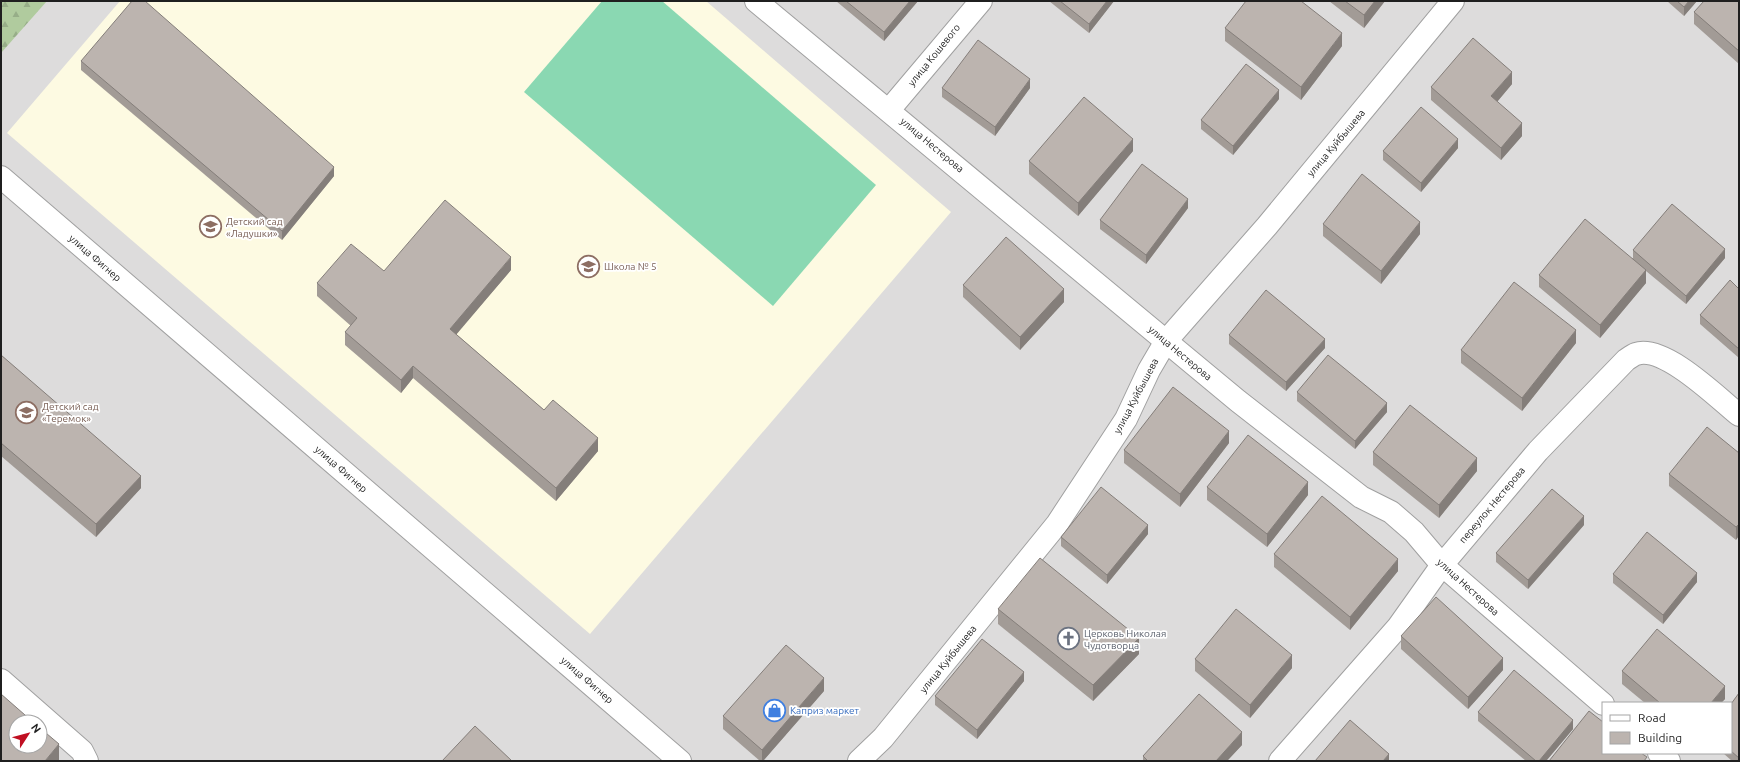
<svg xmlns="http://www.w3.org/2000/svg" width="1740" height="762" font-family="Ubuntu,sans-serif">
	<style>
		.residential { fill: #dddcdc; fill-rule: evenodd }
		.education { fill: #fdfae2 }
		.forest { fill: url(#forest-firs) }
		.pitch { fill: #8ad8b2 }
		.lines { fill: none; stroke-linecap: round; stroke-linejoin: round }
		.minor-casing { stroke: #a0a0a0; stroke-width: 24 }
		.minor { stroke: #fff; stroke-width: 22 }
		.wall { fill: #a29b96 }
		.shaded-wall { fill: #847e7a }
		.building { fill: #bcb4af; stroke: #847e7a }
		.labels { text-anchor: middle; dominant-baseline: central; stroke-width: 3.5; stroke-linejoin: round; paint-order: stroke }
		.street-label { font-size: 10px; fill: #1f1f1f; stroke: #fff }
		.education-label { font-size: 10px; fill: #785e54; stroke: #fff; text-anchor: start }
		.worship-label { font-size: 10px; fill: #5b616d; stroke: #fff; text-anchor: start }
		.shop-label { font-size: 10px; fill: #366cbe; stroke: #fff; text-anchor: start }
	</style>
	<defs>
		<pattern id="forest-firs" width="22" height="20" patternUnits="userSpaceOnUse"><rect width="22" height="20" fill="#b0cb9e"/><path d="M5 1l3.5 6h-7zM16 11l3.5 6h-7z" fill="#97ae88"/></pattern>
	</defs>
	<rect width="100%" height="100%" fill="#efebe6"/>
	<!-- residential -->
	<path class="residential" d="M 1,1 L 1739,1 L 1739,761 L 1,761 ZM 1603,703 L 1731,703 L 1731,753 L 1603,753 ZM 16,722 L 40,722 L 40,746 L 16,746 Z"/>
	<!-- education -->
	<path class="education" d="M 120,1 L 706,1 L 951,212 L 590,634 L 7,133 Z"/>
	<!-- forest -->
	<path class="forest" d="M 1,1 L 47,1 L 1,53 Z"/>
	<!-- pitch -->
	<path class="pitch" d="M 602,1 L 662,1 L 876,185 L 773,306 L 524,92 Z"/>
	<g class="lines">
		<defs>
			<g id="minor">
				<path d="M 756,1 L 1238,401 L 1361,497 L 1391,512 L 1414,532 L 1442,565 L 1603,704"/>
				<path d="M 889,110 L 981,1"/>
				<path d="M 1,177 L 680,761"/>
				<path d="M 1,680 L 82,751 L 87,761"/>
				<path d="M 1659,753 L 1669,761"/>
				<path d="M 859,761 L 883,738 L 1057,524 L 1126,419 L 1149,370 L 1166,341 L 1267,226 L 1453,1"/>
				<path d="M 1280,761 L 1398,627 L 1442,565 L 1538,451 L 1626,360 C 1629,358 1633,355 1636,354 C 1664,344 1719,399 1739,415"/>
			</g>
		</defs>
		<!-- minor casing -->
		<use href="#minor" class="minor-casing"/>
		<!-- minor -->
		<use href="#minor" class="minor"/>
	</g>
	<!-- wall -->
	<g class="wall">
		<path d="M 836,1 L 918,1 L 884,41 Z"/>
		<path d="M 1049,1 L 1114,1 L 1089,33 Z"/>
		<path d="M 1329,1 L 1385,1 L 1364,28 Z"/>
		<path d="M 1667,1 L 1697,1 L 1684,16 Z"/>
		<path d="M 1739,1 L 1739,64 L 1694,24 L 1694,12 Z"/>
		<path d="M 1225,28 L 1342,46 L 1301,100 L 1225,41 Z"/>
		<path d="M 81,61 L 334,176 L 282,240 L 81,70 Z"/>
		<path d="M 1512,84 L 1497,102 L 1522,136 L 1501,160 L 1431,100 L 1431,87 Z"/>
		<path d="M 942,88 L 1030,88 L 995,136 L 942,97 Z"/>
		<path d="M 1279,99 L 1233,155 L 1201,129 L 1201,120 Z"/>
		<path d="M 1458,148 L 1421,192 L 1383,160 L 1383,151 Z"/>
		<path d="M 1133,151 L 1078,216 L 1029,174 L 1029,161 Z"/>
		<path d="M 1188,208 L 1146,264 L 1100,229 L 1100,220 Z"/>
		<path d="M 1323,224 L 1420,234 L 1381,284 L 1323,236 Z"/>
		<path d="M 1633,250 L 1725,258 L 1686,304 L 1646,271 L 1646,283 L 1600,338 L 1539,287 L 1539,275 L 1633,258 Z"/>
		<path d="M 511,270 L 456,334 L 544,410 L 598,451 L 556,501 L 413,378 L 401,393 L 345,345 L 345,332 L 351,326 L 317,296 L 317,283 L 384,271 Z"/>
		<path d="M 963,285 L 1064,302 L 1020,350 L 963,297 Z"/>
		<path d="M 1739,289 L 1739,358 L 1700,324 L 1700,315 Z"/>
		<path d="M 1229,335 L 1325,348 L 1286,391 L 1229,344 Z"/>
		<path d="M 1576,343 L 1522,411 L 1461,363 L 1461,350 Z"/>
		<path d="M 1,355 L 141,488 L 96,537 L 1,456 Z"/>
		<path d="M 1297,392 L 1387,412 L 1355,449 L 1297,401 Z"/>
		<path d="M 1229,443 L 1180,507 L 1124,463 L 1124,450 Z"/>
		<path d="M 1373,452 L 1477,471 L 1439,518 L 1373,465 Z"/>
		<path d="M 1739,453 L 1736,540 L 1669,486 L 1669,474 Z"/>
		<path d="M 1207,487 L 1308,495 L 1267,547 L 1207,500 Z"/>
		<path d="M 1584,525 L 1528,589 L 1496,562 L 1496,553 Z"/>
		<path d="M 1148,534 L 1107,584 L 1061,546 L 1061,537 Z"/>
		<path d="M 1274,554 L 1398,571 L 1350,630 L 1274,567 Z"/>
		<path d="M 1613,574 L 1697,582 L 1663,624 L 1613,583 Z"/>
		<path d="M 998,609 L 1139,654 L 1093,701 L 998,624 Z"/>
		<path d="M 1401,636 L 1503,670 L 1468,709 L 1401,649 Z"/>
		<path d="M 1195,659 L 1292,668 L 1250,718 L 1195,671 Z"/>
		<path d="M 1622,671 L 1725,699 L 1721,703 L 1645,703 L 1622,684 Z"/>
		<path d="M 1024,681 L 977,739 L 935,705 L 935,696 Z"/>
		<path d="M 824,691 L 763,761 L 760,761 L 723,729 L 723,716 Z"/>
		<path d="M 1739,693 L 1739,761 L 1732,761 L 1723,753 L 1731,753 L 1731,704 Z"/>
		<path d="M 1478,712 L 1573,729 L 1546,761 L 1526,761 L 1478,721 Z"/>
		<path d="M 1242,745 L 1227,761 L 1143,761 L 1143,756 Z"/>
	</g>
	<!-- shaded-wall -->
	<g class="shaded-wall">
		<path d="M 910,1 L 918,1 L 884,41 L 884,32 Z"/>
		<path d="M 1107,1 L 1114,1 L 1089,33 L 1089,24 Z"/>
		<path d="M 1375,1 L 1385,1 L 1364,28 L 1364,15 Z"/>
		<path d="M 1689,1 L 1697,1 L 1684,16 L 1684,7 Z"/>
		<path d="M 1342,33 L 1342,46 L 1301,100 L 1301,87 Z"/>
		<path d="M 1512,72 L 1512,84 L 1491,109 L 1491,96 Z"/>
		<path d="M 1030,79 L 1030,88 L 995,136 L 995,127 Z"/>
		<path d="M 1279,90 L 1279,99 L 1233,155 L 1233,146 Z"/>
		<path d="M 1522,123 L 1522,136 L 1501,160 L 1501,148 Z"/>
		<path d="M 1133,139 L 1133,151 L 1078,216 L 1078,203 Z"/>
		<path d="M 1458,139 L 1458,148 L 1421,192 L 1421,183 Z"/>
		<path d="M 334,167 L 334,176 L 282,240 L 282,231 Z"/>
		<path d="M 1188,199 L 1188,208 L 1146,264 L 1146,255 Z"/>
		<path d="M 1420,222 L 1420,234 L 1381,284 L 1381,271 Z"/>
		<path d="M 1725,249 L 1725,258 L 1686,304 L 1686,296 Z"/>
		<path d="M 511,257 L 511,270 L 450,342 L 450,329 Z"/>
		<path d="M 1646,270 L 1646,283 L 1600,338 L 1600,325 Z"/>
		<path d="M 1064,289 L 1064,302 L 1020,350 L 1020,337 Z"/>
		<path d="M 1576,330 L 1576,343 L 1522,411 L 1522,398 Z"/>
		<path d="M 1325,339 L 1325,348 L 1286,391 L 1286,382 Z"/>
		<path d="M 413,366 L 413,378 L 401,393 L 401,380 Z"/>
		<path d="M 1387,403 L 1387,412 L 1355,449 L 1355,441 Z"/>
		<path d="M 1229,431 L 1229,443 L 1180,507 L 1180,494 Z"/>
		<path d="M 598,438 L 598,451 L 556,501 L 556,488 Z"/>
		<path d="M 1477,458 L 1477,471 L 1439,518 L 1439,505 Z"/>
		<path d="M 141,476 L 141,488 L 96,537 L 96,524 Z"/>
		<path d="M 1308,482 L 1308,495 L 1267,547 L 1267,534 Z"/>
		<path d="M 1584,516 L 1584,525 L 1528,589 L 1528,580 Z"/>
		<path d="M 1739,524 L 1739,536 L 1736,540 L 1736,527 Z"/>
		<path d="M 1148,525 L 1148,534 L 1107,584 L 1107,575 Z"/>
		<path d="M 1398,559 L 1398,571 L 1350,630 L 1350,617 Z"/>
		<path d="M 1697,573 L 1697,582 L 1663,624 L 1663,615 Z"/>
		<path d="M 1139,638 L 1139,654 L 1093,701 L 1093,685 Z"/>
		<path d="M 1292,655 L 1292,668 L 1250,718 L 1250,705 Z"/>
		<path d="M 1503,658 L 1503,670 L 1468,709 L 1468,697 Z"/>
		<path d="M 1024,672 L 1024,681 L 977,739 L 977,730 Z"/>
		<path d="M 824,678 L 824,691 L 763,761 L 762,761 L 762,750 Z"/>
		<path d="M 1725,686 L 1725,699 L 1721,703 L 1711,703 Z"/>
		<path d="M 1573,720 L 1573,729 L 1546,761 L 1539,761 Z"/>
		<path d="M 1242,732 L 1242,745 L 1227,761 L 1216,761 Z"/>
		<path d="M 59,744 L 59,760 L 58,761 L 45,761 Z"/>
		<path d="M 1389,754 L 1389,761 L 1383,761 Z"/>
	</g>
	<!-- building -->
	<g class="building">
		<path d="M 132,1 L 145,1 L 334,167 L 282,231 L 81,61 Z"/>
		<path d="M 846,1 L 910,1 L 884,32 Z"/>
		<path d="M 1060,1 L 1107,1 L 1089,24 Z"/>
		<path d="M 1246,1 L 1301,1 L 1342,33 L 1301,87 L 1225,28 Z"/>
		<path d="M 1345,1 L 1375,1 L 1364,15 Z"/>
		<path d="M 1677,1 L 1689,1 L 1684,7 Z"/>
		<path d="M 1704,1 L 1739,1 L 1739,51 L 1694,12 Z"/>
		<path d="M 1473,38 L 1512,72 L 1491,96 L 1522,123 L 1501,148 L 1431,87 Z"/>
		<path d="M 978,40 L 1030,79 L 995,127 L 942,88 Z"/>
		<path d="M 1246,64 L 1279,90 L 1233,146 L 1201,120 Z"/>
		<path d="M 1084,97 L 1133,139 L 1078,203 L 1029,161 Z"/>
		<path d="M 1421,107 L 1458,139 L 1421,183 L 1383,151 Z"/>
		<path d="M 1142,164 L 1188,199 L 1146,255 L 1100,220 Z"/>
		<path d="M 1362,174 L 1420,222 L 1381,271 L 1323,224 Z"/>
		<path d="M 445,200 L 511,257 L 450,329 L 544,410 L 553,400 L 598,438 L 556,488 L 413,366 L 401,380 L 345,332 L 357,318 L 317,283 L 351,244 L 384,271 Z"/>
		<path d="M 1672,204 L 1725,249 L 1686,296 L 1633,250 Z"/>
		<path d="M 1585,219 L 1646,270 L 1600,325 L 1539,275 Z"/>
		<path d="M 1006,237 L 1064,289 L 1020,337 L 963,285 Z"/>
		<path d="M 1730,280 L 1739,289 L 1739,349 L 1700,315 Z"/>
		<path d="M 1514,282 L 1576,330 L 1522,398 L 1461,350 Z"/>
		<path d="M 1266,290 L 1325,339 L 1286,382 L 1229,335 Z"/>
		<path d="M 1,355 L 141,476 L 96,524 L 1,443 Z"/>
		<path d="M 1328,355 L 1387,403 L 1355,441 L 1297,392 Z"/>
		<path d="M 1173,387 L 1229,431 L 1180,494 L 1124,450 Z"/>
		<path d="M 1410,405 L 1477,458 L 1439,505 L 1373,452 Z"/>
		<path d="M 1707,427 L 1739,453 L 1739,524 L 1736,527 L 1669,474 Z"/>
		<path d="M 1248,435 L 1308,482 L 1267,534 L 1207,487 Z"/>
		<path d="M 1101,487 L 1148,525 L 1107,575 L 1061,537 Z"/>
		<path d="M 1552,489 L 1584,516 L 1528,580 L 1496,553 Z"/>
		<path d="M 1322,496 L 1398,559 L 1350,617 L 1274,554 Z"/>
		<path d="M 1647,532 L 1697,573 L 1663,615 L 1613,574 Z"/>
		<path d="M 1040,558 L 1139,638 L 1093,685 L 998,609 Z"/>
		<path d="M 1436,597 L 1503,658 L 1468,697 L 1401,636 Z"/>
		<path d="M 1236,609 L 1292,655 L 1250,705 L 1195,659 Z"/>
		<path d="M 1657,629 L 1725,686 L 1711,703 L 1660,703 L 1622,671 Z"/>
		<path d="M 982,639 L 1024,672 L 977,730 L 935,696 Z"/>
		<path d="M 786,645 L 824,678 L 762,750 L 723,716 Z"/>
		<path d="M 1514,670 L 1573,720 L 1539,761 L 1536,761 L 1478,712 Z"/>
		<path d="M 1739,693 L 1739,758 L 1731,751 L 1731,704 Z"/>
		<path d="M 1,694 L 33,722 L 16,722 L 16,746 L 40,746 L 40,728 L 59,744 L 45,761 L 1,761 Z"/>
		<path d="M 1199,694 L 1242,732 L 1216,761 L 1148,761 L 1143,756 Z"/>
		<path d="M 1589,711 L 1603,722 L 1603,753 L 1641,753 L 1647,757 L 1644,761 L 1549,761 Z"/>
		<path d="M 1350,720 L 1389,754 L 1383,761 L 1315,761 Z"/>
		<path d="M 475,726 L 512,761 L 442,761 Z"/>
	</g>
	<!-- icons -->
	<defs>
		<symbol id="school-ring" viewBox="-11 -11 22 22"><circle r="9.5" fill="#fff" stroke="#8d6e63" stroke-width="1.5"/><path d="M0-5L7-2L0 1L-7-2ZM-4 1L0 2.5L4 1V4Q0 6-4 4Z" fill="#8d6e63"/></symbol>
		<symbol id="church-ring" viewBox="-11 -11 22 22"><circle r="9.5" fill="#fff" stroke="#6b7280" stroke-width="1.5"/><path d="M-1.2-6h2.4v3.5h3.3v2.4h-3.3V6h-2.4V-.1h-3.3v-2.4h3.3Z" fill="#6b7280"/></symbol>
		<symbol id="shop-ring" viewBox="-11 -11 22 22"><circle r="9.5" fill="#fff" stroke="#3f7fe0" stroke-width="1.5"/><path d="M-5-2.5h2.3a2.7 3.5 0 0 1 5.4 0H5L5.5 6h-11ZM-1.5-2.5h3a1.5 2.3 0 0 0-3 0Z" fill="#3f7fe0"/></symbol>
	</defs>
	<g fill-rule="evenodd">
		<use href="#school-ring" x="198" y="214" width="25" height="25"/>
		<use href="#school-ring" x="576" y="254" width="25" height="25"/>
		<use href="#school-ring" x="14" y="400" width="25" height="25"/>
		<use href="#church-ring" x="1056" y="626" width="25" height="25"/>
		<use href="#shop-ring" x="762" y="698" width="25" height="25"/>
	</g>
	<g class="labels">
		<!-- street labels -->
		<g class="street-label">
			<text transform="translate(934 55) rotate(-51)">улица Кошевого</text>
			<text transform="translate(1336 143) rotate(-50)">улица Куйбышева</text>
			<text transform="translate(932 145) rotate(40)">улица Нестерова</text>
			<text transform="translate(95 258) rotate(41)">улица Фигнер</text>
			<text transform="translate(1180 353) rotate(40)">улица Нестерова</text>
			<text transform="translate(1136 396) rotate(-62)">улица Куйбышева</text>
			<text transform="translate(341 469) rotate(41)">улица Фигнер</text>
			<text transform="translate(1492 505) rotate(-50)">переулок Нестерова</text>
			<text transform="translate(1468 587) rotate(42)">улица Нестерова</text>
			<text transform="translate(948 659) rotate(-51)">улица Куйбышева</text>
			<text transform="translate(587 680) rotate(41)">улица Фигнер</text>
		</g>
		<!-- education labels -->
		<g class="education-label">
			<text x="226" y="221">Детский сад<tspan x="226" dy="12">«Ладушки»</tspan></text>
			<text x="604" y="266">Школа № 5</text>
			<text x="42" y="406">Детский сад<tspan x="42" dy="12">«Теремок»</tspan></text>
		</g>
		<!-- worship labels -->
		<g class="worship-label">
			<text x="1084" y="633">Церковь Николая<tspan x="1084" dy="12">Чудотворца</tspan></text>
		</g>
		<!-- shop labels -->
		<g class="shop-label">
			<text x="790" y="710">Каприз маркет</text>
		</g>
	</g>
	<!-- border -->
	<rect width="1740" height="762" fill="none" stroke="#1f1f1f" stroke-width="4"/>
	<!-- legend -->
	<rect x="1602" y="702" width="130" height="52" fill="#ffffff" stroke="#a5a5a5"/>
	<rect x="1610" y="715" width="20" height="6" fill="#ffffff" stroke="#a5a5a5"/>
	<text x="1638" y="722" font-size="12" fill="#1f1f1f">Road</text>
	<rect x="1610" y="732" width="20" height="12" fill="#bcb4af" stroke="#a5a5a5"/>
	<text x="1638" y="742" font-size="12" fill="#1f1f1f">Building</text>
	<!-- north arrow -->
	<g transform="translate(28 734) rotate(54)"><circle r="19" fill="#ffffff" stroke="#a5a5a5"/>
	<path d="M0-3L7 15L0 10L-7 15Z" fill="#c00f22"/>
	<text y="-6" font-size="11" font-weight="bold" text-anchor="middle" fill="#1f1f1f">N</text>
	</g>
</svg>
